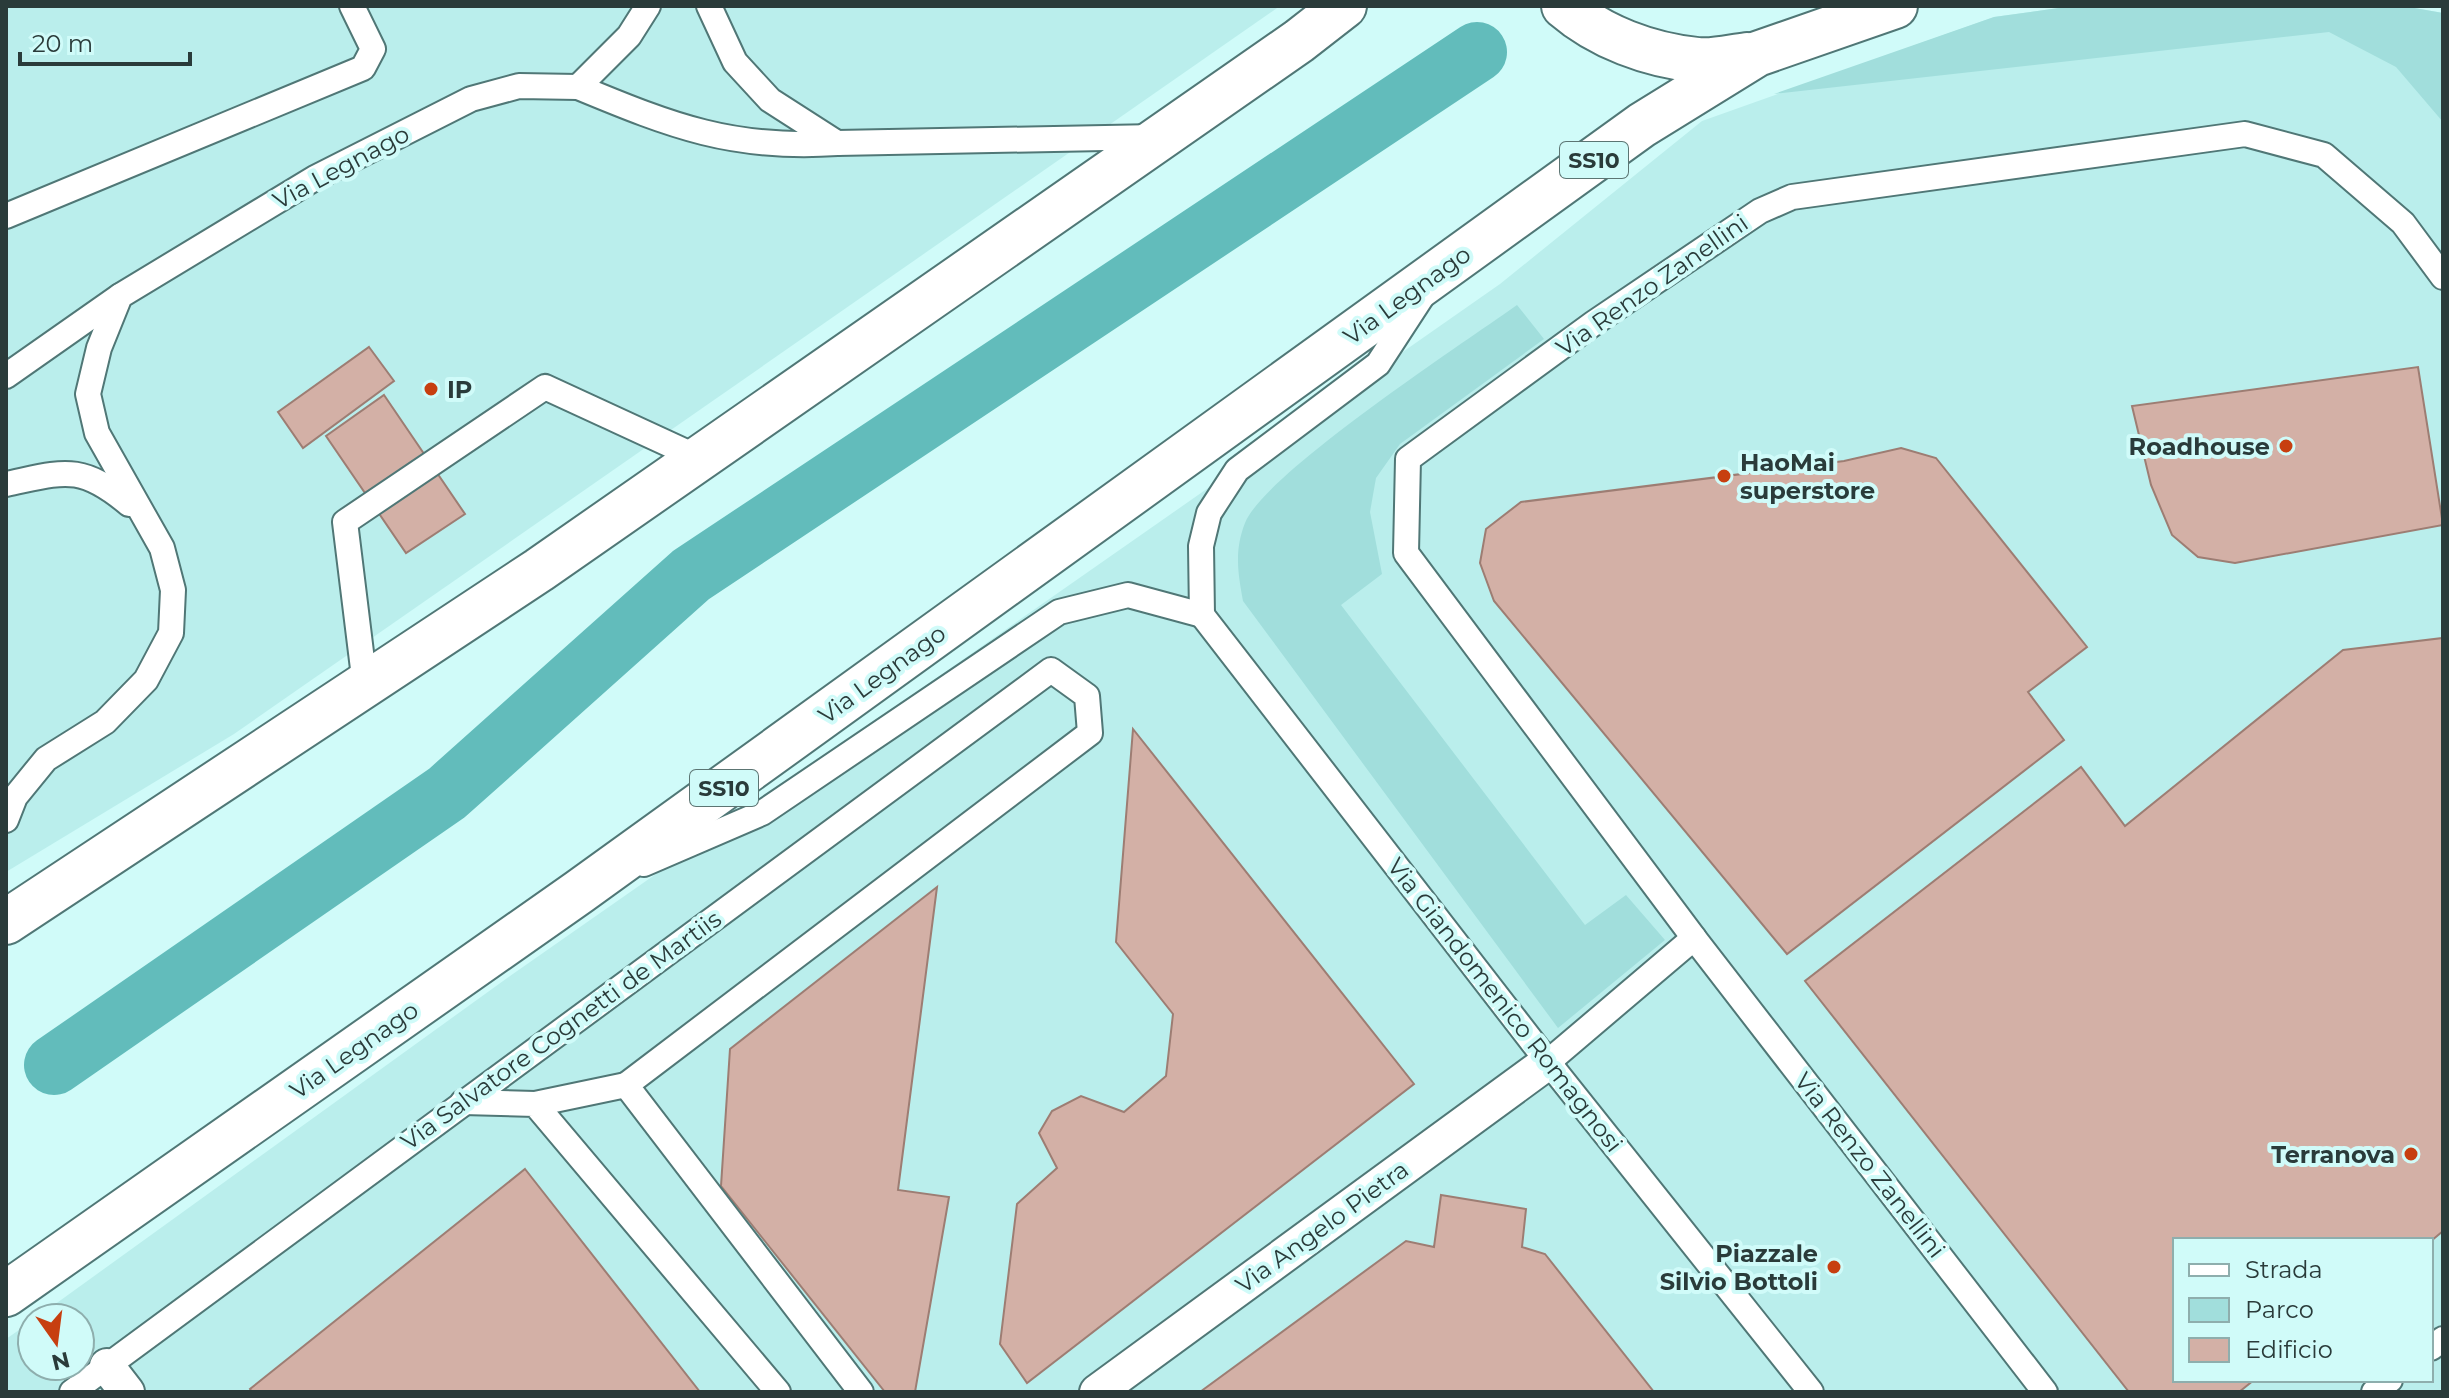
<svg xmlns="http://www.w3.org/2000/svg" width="2449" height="1398" font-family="Montserrat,sans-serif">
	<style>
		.built { fill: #baeeec; fill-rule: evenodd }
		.green { fill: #a1dedc }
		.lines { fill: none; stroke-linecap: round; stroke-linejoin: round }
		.canal { stroke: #62bcbb; stroke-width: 60 }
		.building { fill: #d3b0a6; stroke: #9d7d73; stroke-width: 2 }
		.service-casing { stroke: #507776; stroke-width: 28 }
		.pedestrian-casing { stroke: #507776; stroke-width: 38 }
		.primary-casing { stroke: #507776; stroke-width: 48 }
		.service { stroke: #fff; stroke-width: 24 }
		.pedestrian { stroke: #fff; stroke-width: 34 }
		.primary { stroke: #fff; stroke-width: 44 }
		.poi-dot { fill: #c73f10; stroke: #d0fbf9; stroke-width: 3 }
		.labels { text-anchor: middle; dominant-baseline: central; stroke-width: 8; stroke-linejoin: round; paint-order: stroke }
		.shield { fill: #d0fbf9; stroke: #5c7573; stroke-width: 2 }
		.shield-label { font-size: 22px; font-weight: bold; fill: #2a3b3a }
		.street-label { font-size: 24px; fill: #2a3b3a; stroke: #d0fbf9 }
		.poi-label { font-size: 24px; font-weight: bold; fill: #2a3b3a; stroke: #d0fbf9; text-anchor: end }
	</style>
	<rect width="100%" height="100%" fill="#d0fbf9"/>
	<!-- built -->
	<g class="built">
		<path d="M 6,6 L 1280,6 L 234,734 L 6,872 Z"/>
		<path d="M 2073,6 L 2403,6 L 2443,13 L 2443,1392 L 6,1392 L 6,1339 L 32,1321 L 32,1366 L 80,1366 L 80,1318 L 36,1318 L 510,976 L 1500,284 L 1702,121 L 1994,17 ZM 2175,1240 L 2431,1240 L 2431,1380 L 2175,1380 Z"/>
	</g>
	<!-- green -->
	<g class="green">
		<path d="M 2073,6 L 2403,6 L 2443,13 L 2443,122 L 2396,67 L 2329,32 L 1774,94 L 1994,17 Z"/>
		<path d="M 1517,305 L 1544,339 L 1400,444 L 1376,478 L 1370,512 L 1382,574 L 1341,605 L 1585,925 L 1626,895 L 1665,940 L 1558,1028 L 1243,601 C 1238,573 1234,551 1245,523 C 1264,474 1465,342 1517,305 Z"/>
	</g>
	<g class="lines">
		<!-- canal -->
		<path class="canal" d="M 54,1065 L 447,793 L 691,575 L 1477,52"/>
	</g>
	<!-- building -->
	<g class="building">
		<path d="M 369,347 L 394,381 L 303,448 L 278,412 Z"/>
		<path d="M 2418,367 L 2443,525 L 2235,563 L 2198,557 L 2172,535 L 2151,485 L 2132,406 Z"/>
		<path d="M 384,395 L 465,514 L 406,553 L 326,436 Z"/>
		<path d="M 1901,448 L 1936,458 L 2087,647 L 2028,692 L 2064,740 L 1787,954 L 1494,601 L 1480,563 L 1486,529 L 1521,502 L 1844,461 Z"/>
		<path d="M 2443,638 L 2443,1231 L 2431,1241 L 2175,1240 L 2175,1380 L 2254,1380 L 2239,1392 L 2129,1392 L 1805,981 L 2081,767 L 2125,826 L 2343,650 Z"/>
		<path d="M 1133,729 L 1414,1084 L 1027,1383 L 1000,1344 L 1017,1204 L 1057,1168 L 1039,1133 L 1052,1111 L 1081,1096 L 1124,1112 L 1166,1076 L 1173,1014 L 1116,942 Z"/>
		<path d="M 937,887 L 898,1190 L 949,1197 L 915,1392 L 885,1392 L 721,1186 L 730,1049 Z"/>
		<path d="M 525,1169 L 700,1392 L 252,1392 L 250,1389 Z"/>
		<path d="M 1441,1195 L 1526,1209 L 1522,1247 L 1545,1254 L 1654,1392 L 1200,1392 L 1406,1241 L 1434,1247 Z"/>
	</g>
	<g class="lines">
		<defs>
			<g id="service">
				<path d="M 709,6 L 735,62 L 770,100 L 837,143 L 1156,137"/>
				<path d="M 578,87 C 672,126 733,150 837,143"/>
				<path d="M 6,216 L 363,68 L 373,49 L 352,6"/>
				<path d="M 6,376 L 120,296"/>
				<path d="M 6,484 C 64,472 80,463 129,504"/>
				<path d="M 1202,615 L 1548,1062 L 1811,1392"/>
				<path d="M 1202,615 L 1201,546 L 1209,513 L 1237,470 L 1378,364 L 1421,298"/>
				<path d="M 365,685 L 345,522 L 545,387 L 699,458"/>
				<path d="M 6,820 L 15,797 L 46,759 L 105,722 L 146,680 L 171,633 L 173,590 L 162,548 L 97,433 L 88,394 L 99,348 L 120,296 L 315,178 L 471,99 L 519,86 L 578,87 L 629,36 L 648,6"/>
				<path d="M 644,864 L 762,813 L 1059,612 L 1128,595 L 1202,615"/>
				<path d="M 1694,938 L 1406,553 L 1408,459 L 1594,323 L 1760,211 L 1792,197 L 2245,134 L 2324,155 L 2403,223 L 2443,277"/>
				<path d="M 1548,1062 L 1694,938 L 2045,1392"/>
				<path d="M 463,1102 L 535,1104 L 778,1392"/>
				<path d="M 535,1104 L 626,1085"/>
				<path d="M 2431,1348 L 2443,1339"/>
				<path d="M 72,1392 L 1051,670 L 1087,696 L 1090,733 L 626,1085 L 861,1392"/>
				<path d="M 2374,1392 L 2390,1380"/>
			</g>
			<g id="pedestrian">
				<path d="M 107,1366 L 127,1392"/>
				<path d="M 1097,1392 L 1548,1062"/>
			</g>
			<g id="primary">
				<path d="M 1564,6 C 1600,37 1649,55 1697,60 C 1713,62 1731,57 1747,55"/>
				<path d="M 6,922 L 539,570 L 1299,41 L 1344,6"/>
				<path d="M 6,1294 L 579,892 L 1642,125 L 1757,54 L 1895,6"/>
			</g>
		</defs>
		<!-- service casing -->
		<use href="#service" class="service-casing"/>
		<!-- pedestrian casing -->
		<use href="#pedestrian" class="pedestrian-casing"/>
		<!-- primary casing -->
		<use href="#primary" class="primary-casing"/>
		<!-- service -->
		<use href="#service" class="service"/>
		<!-- pedestrian -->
		<use href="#pedestrian" class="pedestrian"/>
		<!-- primary -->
		<use href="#primary" class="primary"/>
	</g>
	<!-- markers -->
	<g class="poi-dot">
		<circle cx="431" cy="389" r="8"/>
		<circle cx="2286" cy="446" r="8"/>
		<circle cx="1724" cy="476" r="8"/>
		<circle cx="2411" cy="1154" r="8"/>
		<circle cx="1834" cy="1267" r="8"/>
	</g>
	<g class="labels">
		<!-- shield labels -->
		<g class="shield">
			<rect x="1560" y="142" width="68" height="36" rx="6"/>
			<rect x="690" y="770" width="68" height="36" rx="6"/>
		</g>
		<g class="shield-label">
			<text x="1594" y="160">SS10</text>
			<text x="724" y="788">SS10</text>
		</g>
		<!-- street labels -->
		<g class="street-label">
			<text transform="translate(341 167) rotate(-28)">Via Legnago</text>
			<text transform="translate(1652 285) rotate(-35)">Via Renzo Zanellini</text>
			<text transform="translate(1407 295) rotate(-36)">Via Legnago</text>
			<text transform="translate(882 674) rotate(-36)">Via Legnago</text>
			<text transform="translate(1505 1005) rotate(52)">Via Giandomenico Romagnosi</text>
			<text transform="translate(561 1030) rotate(-36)">Via Salvatore Cognetti de Martiis</text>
			<text transform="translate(354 1050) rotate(-35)">Via Legnago</text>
			<text transform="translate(1870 1165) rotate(52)">Via Renzo Zanellini</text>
			<text transform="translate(1322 1227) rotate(-36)">Via Angelo Pietra</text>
		</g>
		<!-- poi labels -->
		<g class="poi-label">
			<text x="447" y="389" text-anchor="start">IP</text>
			<text x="2270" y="446">Roadhouse</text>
			<text x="1740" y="462" text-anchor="start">HaoMai<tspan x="1740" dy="28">superstore</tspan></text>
			<text x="2395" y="1154">Terranova</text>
			<text x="1818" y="1253">Piazzale<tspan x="1818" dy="28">Silvio Bottoli</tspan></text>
		</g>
	</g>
	<!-- border -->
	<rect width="2449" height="1398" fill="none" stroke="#2a3b3a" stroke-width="16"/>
	<!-- legend -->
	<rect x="2173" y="1238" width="260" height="144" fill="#d0fbf9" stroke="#8eaead" stroke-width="2"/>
	<rect x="2189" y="1264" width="40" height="12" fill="#ffffff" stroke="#8eaead" stroke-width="2"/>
	<text x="2245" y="1278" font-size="24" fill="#2a3b3a">Strada</text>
	<rect x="2189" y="1298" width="40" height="24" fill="#a1dedc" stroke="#8eaead" stroke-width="2"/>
	<text x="2245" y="1318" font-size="24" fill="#2a3b3a">Parco</text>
	<rect x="2189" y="1338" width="40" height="24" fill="#d3b0a6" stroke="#8eaead" stroke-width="2"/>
	<text x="2245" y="1358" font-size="24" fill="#2a3b3a">Edificio</text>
	<!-- north arrow -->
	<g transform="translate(56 1342) rotate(166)"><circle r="38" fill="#d0fbf9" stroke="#8eaead" stroke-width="2"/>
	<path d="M0-6L14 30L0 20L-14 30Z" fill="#c73f10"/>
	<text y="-12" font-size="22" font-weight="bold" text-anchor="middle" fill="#2a3b3a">N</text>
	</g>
	<!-- scale -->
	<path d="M20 52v12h170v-12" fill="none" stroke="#2a3b3a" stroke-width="4"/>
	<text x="32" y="52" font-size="24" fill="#2a3b3a" stroke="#d0fbf9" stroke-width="6" paint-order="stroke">20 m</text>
</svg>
